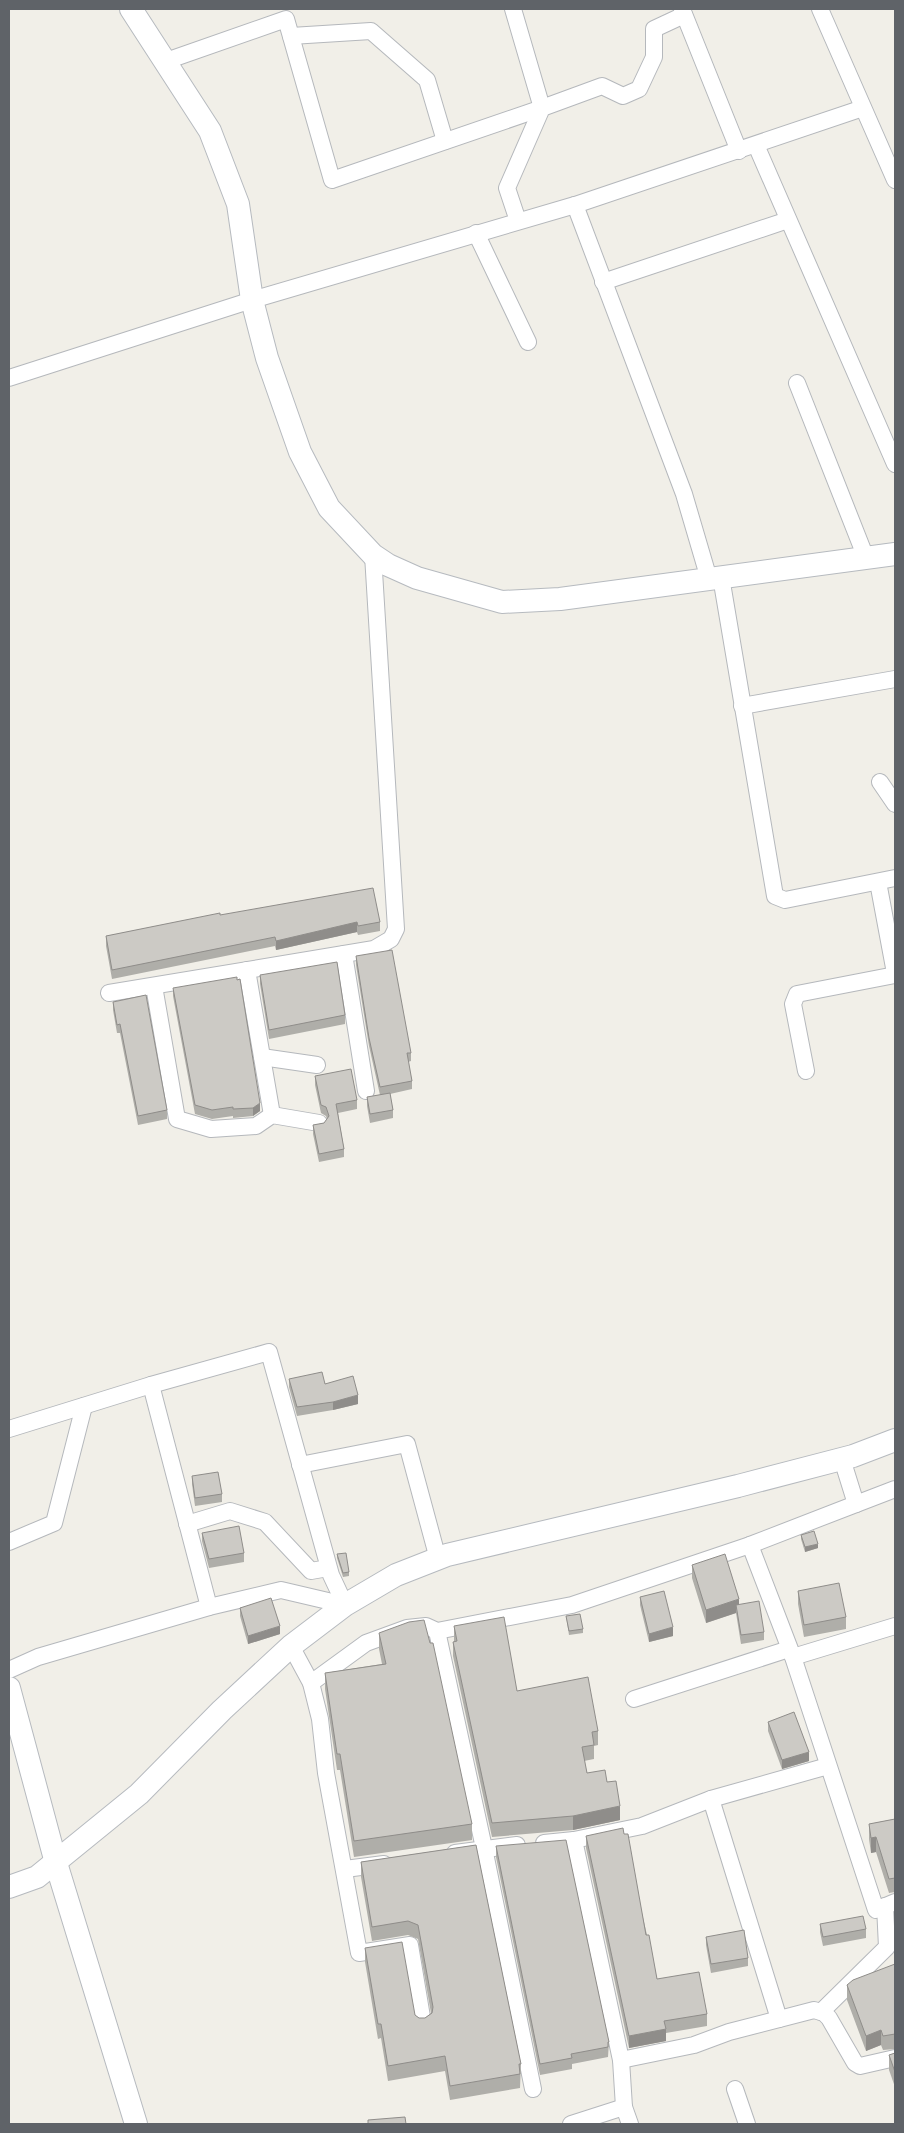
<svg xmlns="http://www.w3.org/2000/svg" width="904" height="2133" font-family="'Archivo Narrow',sans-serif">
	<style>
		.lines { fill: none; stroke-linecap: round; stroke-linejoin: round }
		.street-casing { stroke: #b5b8bc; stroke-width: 18 }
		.secondary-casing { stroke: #b6babf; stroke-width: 24 }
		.street { stroke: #fff; stroke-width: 16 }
		.secondary { stroke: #fff; stroke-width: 22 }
		.wall { fill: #afaea9 }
		.shaded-wall { fill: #8f8d8a }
		.building { fill: #cccac5; stroke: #8f8d8a }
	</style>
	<rect width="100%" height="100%" fill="#f1efe8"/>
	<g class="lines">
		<defs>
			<g id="street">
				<path d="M 682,9 L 739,151"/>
				<path d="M 820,9 L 895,180"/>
				<path d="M 291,36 L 371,31 L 427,80 L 445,141"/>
				<path d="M 166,61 L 286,19 L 332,180 L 542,108 L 513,9"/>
				<path d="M 756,145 L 895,464"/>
				<path d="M 575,205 L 684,494 L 709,579"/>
				<path d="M 518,221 L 507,188 L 542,108 L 602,86 L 623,96 L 639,89 L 654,57 L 654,29 L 684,15"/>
				<path d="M 476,233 L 528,342"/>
				<path d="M 603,282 L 788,220"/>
				<path d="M 9,378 L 252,300 L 575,205 L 863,108"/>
				<path d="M 797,383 L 866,558"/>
				<path d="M 721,577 L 775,896 L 785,900 L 895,878"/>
				<path d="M 742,706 L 895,679"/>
				<path d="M 880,782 L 895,804"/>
				<path d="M 878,882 L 895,973"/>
				<path d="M 344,954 L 366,1091"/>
				<path d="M 247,970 L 272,1115"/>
				<path d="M 154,986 L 177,1119 L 211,1129 L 256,1126 L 272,1115 L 319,1123"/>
				<path d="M 109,993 L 374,949 L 391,939 L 396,929 L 373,555"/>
				<path d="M 262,1057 L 317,1065"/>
				<path d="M 806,1071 L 793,1004 L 797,994 L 895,975"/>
				<path d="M 151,1385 L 209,1607"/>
				<path d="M 9,1429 L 151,1385 L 269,1352 L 331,1575 L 345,1605"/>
				<path d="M 842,1459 L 856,1504 L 750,1545 L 793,1657 L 876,1910 L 895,1902"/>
				<path d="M 300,1465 L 407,1444 L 438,1559"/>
				<path d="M 856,1504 L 895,1489"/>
				<path d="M 187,1524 L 230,1511 L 265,1522 L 311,1571 L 328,1568"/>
				<path d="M 9,1542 L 54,1523 L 84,1406"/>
				<path d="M 437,1631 L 484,1848 L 533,2089"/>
				<path d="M 291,1646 L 311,1683 L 320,1719 L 326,1773 L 359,1953 L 410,1945 L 423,2023"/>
				<path d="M 793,1657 L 895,1626"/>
				<path d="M 9,1670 L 38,1657 L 209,1607 L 281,1590 L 345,1605"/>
				<path d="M 311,1683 L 366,1643 L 407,1628 L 426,1626 L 437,1631 L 572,1605 L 750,1545"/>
				<path d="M 634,1699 L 789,1649"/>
				<path d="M 711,1799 L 779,2019"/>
				<path d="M 574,1840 L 621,2060 L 624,2107 L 630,2124"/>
				<path d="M 544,1843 L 574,1840 L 642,1826 L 711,1799 L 828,1766"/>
				<path d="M 455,1853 L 517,1845"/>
				<path d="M 345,1869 L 384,1864"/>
				<path d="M 821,2012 L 887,1947 L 885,1906"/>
				<path d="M 621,2060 L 694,2045 L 729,2032 L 814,2010 L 824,2013 L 829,2018 L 855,2063 L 860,2066 L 895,2058"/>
				<path d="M 735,2089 L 747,2124"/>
				<path d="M 571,2124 L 624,2107"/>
			</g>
			<g id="secondary">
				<path d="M 131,9 L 210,131 L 238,204 L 252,300 L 267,358 L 300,452 L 329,508 L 373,555 L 388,565 L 417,578 L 502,602 L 560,599 L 895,554"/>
				<path d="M 9,1688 L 56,1863 L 136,2124"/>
				<path d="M 9,1887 L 37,1877 L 139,1794 L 222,1710 L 291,1646 L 345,1605 L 396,1575 L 447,1555 L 738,1486 L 853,1456 L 895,1440"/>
			</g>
		</defs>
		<!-- street casing -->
		<use href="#street" class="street-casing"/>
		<!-- secondary casing -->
		<use href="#secondary" class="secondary-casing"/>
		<!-- street -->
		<use href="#street" class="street"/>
		<!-- secondary -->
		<use href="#secondary" class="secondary"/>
	</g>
	<!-- wall -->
	<g class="wall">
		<path d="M 220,915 L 380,922 L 380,931 L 358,935 L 357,932 L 276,950 L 275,946 L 112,979 L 106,946 L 106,936 Z"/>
		<path d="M 356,956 L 411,1053 L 411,1061 L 408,1062 L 412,1081 L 412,1089 L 390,1094 L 393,1110 L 393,1118 L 370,1123 L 367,1106 L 367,1097 L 380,1095 L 369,1046 L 356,965 Z"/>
		<path d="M 260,975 L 345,1015 L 345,1024 L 269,1039 L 260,984 Z"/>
		<path d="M 173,988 L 260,1111 L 253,1116 L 233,1118 L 233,1116 L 212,1119 L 195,1114 L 173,996 Z"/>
		<path d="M 113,1002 L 167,1110 L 167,1119 L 138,1125 L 120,1033 L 117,1033 L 113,1010 Z"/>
		<path d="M 315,1076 L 357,1100 L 357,1109 L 338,1113 L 344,1149 L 344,1157 L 319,1162 L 313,1134 L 313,1125 L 324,1123 L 327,1119 L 326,1116 L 321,1113 L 315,1085 Z"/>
		<path d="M 289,1379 L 325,1384 L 358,1404 L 333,1410 L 297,1416 L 289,1387 Z"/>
		<path d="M 192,1476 L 222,1494 L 222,1502 L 195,1506 L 192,1484 Z"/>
		<path d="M 202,1533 L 244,1553 L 244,1562 L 209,1568 L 202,1541 Z"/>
		<path d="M 801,1535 L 818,1548 L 805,1552 L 801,1539 Z"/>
		<path d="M 337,1554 L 349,1572 L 349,1576 L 343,1577 L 337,1558 Z"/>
		<path d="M 692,1565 L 739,1604 L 764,1632 L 764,1640 L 741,1644 L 736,1613 L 706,1623 L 692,1578 Z"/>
		<path d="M 798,1591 L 846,1617 L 846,1629 L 804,1637 L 798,1604 Z"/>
		<path d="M 640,1597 L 673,1636 L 649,1642 L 640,1605 Z"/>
		<path d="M 240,1608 L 280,1634 L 248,1644 L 240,1616 Z"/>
		<path d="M 566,1616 L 583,1629 L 583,1633 L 569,1635 Z"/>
		<path d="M 454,1626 L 517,1691 L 598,1731 L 598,1745 L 594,1746 L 594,1759 L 584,1761 L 587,1773 L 607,1782 L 620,1820 L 573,1830 L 492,1837 L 453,1656 L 453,1642 L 454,1642 Z"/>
		<path d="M 379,1633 L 472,1824 L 472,1840 L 354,1857 L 340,1770 L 337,1770 L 325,1689 L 325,1673 L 382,1664 L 379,1649 Z"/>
		<path d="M 768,1722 L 809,1761 L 782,1769 L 768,1731 Z"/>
		<path d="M 895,1819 L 895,1892 L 889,1893 L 876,1852 L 871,1853 L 869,1839 L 869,1824 Z"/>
		<path d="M 624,1834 L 657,1979 L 707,2014 L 707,2026 L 666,2033 L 666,2041 L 629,2048 L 586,1848 L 586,1836 Z"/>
		<path d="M 476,1845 L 521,2064 L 520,2088 L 450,2100 L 445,2071 L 388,2081 L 381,2038 L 378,2039 L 365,1962 L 365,1948 L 415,2015 L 419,2018 L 425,2018 L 431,2013 L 418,1939 L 408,1935 L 372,1941 L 361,1877 L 361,1862 Z"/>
		<path d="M 496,1846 L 609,2042 L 608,2057 L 572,2064 L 572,2069 L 540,2075 L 496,1857 Z"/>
		<path d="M 820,1924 L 866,1929 L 866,1938 L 823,1946 L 820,1932 Z"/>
		<path d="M 706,1937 L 748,1958 L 748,1966 L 711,1973 L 706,1945 Z"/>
		<path d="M 895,1964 L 895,2049 L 883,2050 L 881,2045 L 866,2051 L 847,2000 L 847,1985 Z"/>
		<path d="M 895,2053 L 895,2087 L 889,2070 L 889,2055 Z"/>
	</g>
	<!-- shaded-wall -->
	<g class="shaded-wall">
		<path d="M 357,922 L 357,932 L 276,950 L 276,941 Z"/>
		<path d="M 260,1103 L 260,1111 L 253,1116 L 253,1108 Z"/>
		<path d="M 358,1395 L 358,1404 L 333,1410 L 333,1402 Z"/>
		<path d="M 818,1544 L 818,1548 L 805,1552 L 805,1547 Z"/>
		<path d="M 739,1599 L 739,1612 L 736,1605 L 736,1613 L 706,1623 L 706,1610 Z"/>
		<path d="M 280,1626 L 280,1634 L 248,1644 L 248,1636 Z"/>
		<path d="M 673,1627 L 673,1636 L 649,1642 L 649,1634 Z"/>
		<path d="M 809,1752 L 809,1761 L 782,1769 L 782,1760 Z"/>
		<path d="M 620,1806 L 620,1820 L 573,1830 L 573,1816 Z"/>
		<path d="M 876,1837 L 876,1852 L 871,1853 L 871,1838 Z"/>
		<path d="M 666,2029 L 666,2041 L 629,2048 L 629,2036 Z"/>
		<path d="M 881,2030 L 881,2045 L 866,2051 L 866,2036 Z"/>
	</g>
	<!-- building -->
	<g class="building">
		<path d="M 373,888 L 380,922 L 358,926 L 357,922 L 276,941 L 275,937 L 112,970 L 106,936 L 220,913 L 220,915 Z"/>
		<path d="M 392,950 L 411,1053 L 407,1053 L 412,1081 L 380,1087 L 369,1038 L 356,956 Z"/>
		<path d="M 337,962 L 345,1015 L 269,1030 L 260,975 Z"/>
		<path d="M 237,977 L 237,980 L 240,979 L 260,1103 L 253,1108 L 233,1109 L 233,1107 L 212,1110 L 195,1105 L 173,988 Z"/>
		<path d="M 146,995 L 167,1110 L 138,1116 L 120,1024 L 117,1025 L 113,1002 Z"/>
		<path d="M 351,1069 L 357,1100 L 336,1104 L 344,1149 L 319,1154 L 313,1125 L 324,1123 L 329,1116 L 326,1107 L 321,1105 L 315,1076 Z"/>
		<path d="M 390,1093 L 393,1110 L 370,1114 L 367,1097 Z"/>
		<path d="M 322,1372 L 325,1384 L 353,1376 L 358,1395 L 333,1402 L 297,1407 L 289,1379 Z"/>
		<path d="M 218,1472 L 222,1494 L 195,1498 L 192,1476 Z"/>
		<path d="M 239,1526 L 244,1553 L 209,1559 L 202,1533 Z"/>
		<path d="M 814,1531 L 818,1544 L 805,1547 L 801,1535 Z"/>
		<path d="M 346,1553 L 349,1572 L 343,1573 L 337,1554 Z"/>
		<path d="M 725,1554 L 739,1599 L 706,1610 L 692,1565 Z"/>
		<path d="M 839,1583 L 846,1617 L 804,1625 L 798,1591 Z"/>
		<path d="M 664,1591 L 673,1627 L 649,1634 L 640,1597 Z"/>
		<path d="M 271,1598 L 280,1626 L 248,1636 L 240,1608 Z"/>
		<path d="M 759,1601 L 764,1632 L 741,1635 L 736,1605 Z"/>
		<path d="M 580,1614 L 583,1629 L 569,1631 L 566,1616 Z"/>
		<path d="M 504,1617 L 517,1691 L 588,1677 L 598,1731 L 592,1732 L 594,1745 L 582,1747 L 587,1773 L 605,1770 L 607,1782 L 616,1781 L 620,1806 L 573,1816 L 492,1823 L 453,1642 L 457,1641 L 454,1626 Z"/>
		<path d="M 424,1620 L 430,1643 L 433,1643 L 472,1824 L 354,1841 L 340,1754 L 337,1754 L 325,1673 L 386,1664 L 379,1633 L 409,1622 Z"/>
		<path d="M 794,1712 L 809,1752 L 782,1760 L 768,1722 Z"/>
		<path d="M 895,1819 L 895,1878 L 889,1879 L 876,1837 L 871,1838 L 869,1824 Z"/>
		<path d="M 623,1828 L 624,1834 L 628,1834 L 646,1935 L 649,1935 L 657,1979 L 699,1972 L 707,2014 L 664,2021 L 666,2029 L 629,2036 L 586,1836 Z"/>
		<path d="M 566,1840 L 609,2042 L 608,2042 L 608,2047 L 571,2054 L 572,2058 L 540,2064 L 496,1846 Z"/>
		<path d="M 476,1845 L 521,2064 L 519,2064 L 520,2074 L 450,2086 L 445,2056 L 388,2066 L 381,2024 L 378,2024 L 365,1948 L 402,1942 L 415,2015 L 419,2018 L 425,2018 L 432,2013 L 433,2007 L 418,1925 L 408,1921 L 372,1927 L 361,1862 Z"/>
		<path d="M 863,1916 L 866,1929 L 823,1937 L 820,1924 Z"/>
		<path d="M 744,1930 L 748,1958 L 711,1964 L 706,1937 Z"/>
		<path d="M 895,1964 L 895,2034 L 883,2036 L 881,2030 L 866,2036 L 847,1985 L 853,1980 Z"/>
		<path d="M 895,2053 L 895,2072 L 889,2055 Z"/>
		<path d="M 405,2117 L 406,2124 L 368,2124 L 368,2120 Z"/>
	</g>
	<!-- border -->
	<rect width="904" height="2133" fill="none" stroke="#5f6368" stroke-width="20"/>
</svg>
